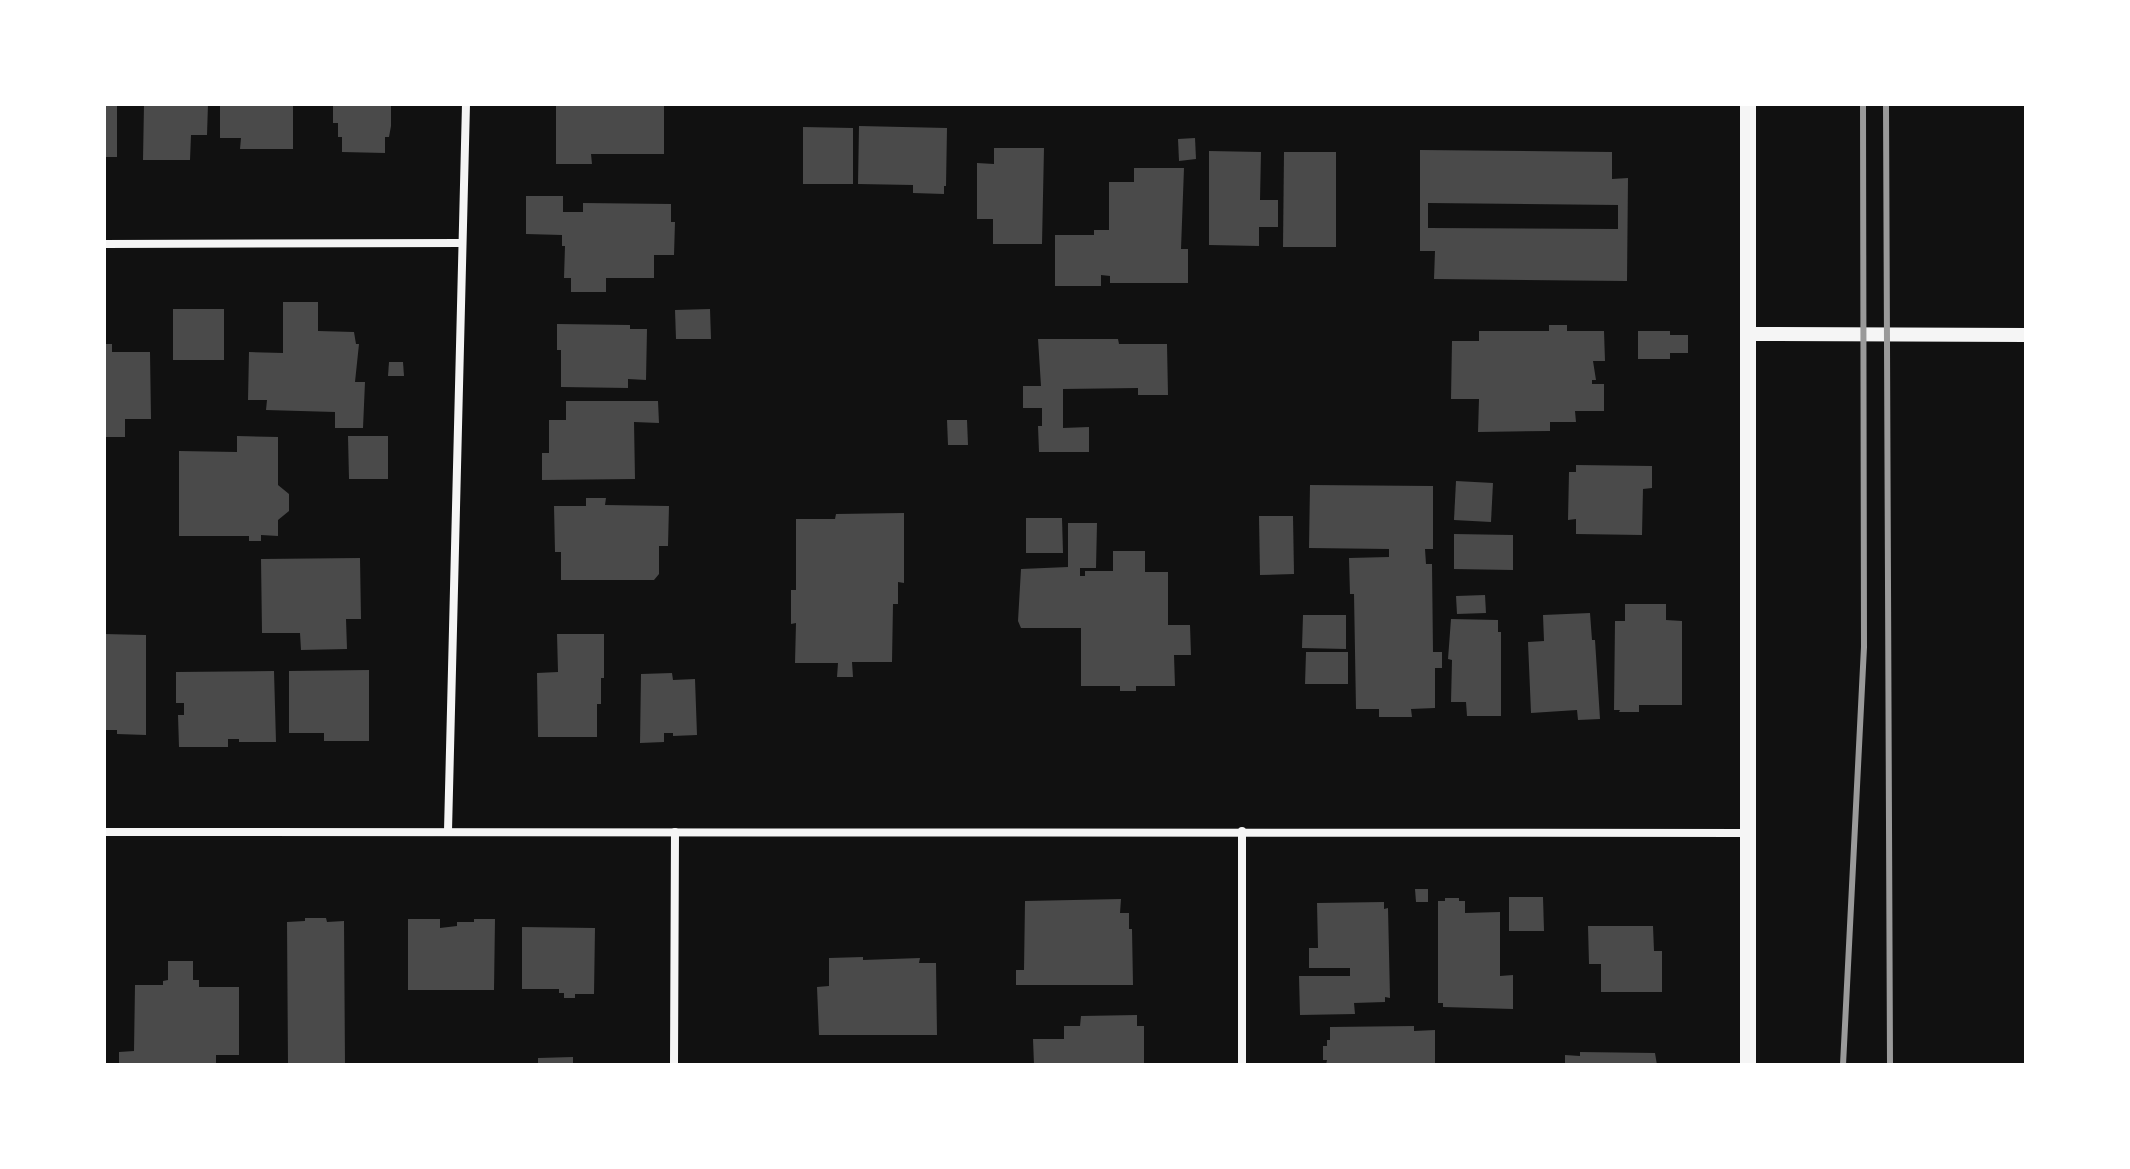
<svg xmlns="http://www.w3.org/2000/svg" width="2130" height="1169" font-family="Commissioner,sans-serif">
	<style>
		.building { fill: #4a4a4a; fill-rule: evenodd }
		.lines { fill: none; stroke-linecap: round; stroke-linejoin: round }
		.minor { stroke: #f5f5f5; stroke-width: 8 }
		.tertiary { stroke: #f5f5f5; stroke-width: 14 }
		.secondary { stroke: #f5f5f5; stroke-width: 16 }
		.rail { stroke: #9a9a9a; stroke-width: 6 }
	</style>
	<rect width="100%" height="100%" fill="#111"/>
	<!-- building -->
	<g class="building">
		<rect x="104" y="104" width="13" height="53"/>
		<path d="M 144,104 L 208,104 L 207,135 L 191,135 L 190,160 L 143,160 Z"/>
		<path d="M 220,104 L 293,104 L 293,149 L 240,149 L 241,138 L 220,138 Z"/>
		<path d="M 333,104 L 391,104 L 391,126 L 389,137 L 385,137 L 385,153 L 342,152 L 342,137 L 338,137 L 338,123 L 333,123 Z"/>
		<path d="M 556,104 L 664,104 L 664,154 L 591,154 L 592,164 L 556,164 Z"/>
		<path d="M 859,126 L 947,128 L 946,186 L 944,186 L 944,194 L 913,193 L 913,185 L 858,184 Z"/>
		<path d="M 803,127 L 853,128 L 853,184 L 803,184 Z"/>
		<path d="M 1195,138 L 1196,159 L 1179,161 L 1178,139 Z"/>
		<path d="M 994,148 L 1044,148 L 1042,244 L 993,244 L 993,219 L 977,219 L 977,163 L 994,164 Z"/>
		<path d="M 1420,150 L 1612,152 L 1612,179 L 1628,178 L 1627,281 L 1434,279 L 1435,251 L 1420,251 ZM 1428,203 L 1618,205 L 1618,229 L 1428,228 Z"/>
		<path d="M 1209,151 L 1261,152 L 1260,200 L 1278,200 L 1278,227 L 1259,227 L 1259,246 L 1209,245 Z"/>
		<path d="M 1284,152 L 1336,152 L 1336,247 L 1283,247 Z"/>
		<path d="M 1134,168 L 1184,168 L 1181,249 L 1188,249 L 1188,283 L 1110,283 L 1110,276 L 1101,275 L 1101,286 L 1055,286 L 1055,235 L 1094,235 L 1094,230 L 1109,230 L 1109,182 L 1134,182 Z"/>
		<path d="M 526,196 L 563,196 L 563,212 L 583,212 L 583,203 L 671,204 L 671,222 L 675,222 L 674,255 L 654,255 L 654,278 L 606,278 L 606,292 L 571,292 L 571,278 L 564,278 L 565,246 L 562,246 L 562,235 L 526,234 Z"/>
		<path d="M 283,302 L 318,302 L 318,331 L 354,332 L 356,344 L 359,344 L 355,382 L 365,382 L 363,428 L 335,428 L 335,412 L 266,410 L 267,400 L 248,400 L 249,352 L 283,353 Z"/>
		<rect x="173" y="309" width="51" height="51"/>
		<path d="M 710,309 L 711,339 L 676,339 L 675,310 Z"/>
		<path d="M 557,324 L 630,325 L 630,329 L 647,329 L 646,380 L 628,379 L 628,388 L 561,387 L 561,350 L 557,350 Z"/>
		<path d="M 1549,325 L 1567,325 L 1567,331 L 1604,331 L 1605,361 L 1593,361 L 1596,380 L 1592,380 L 1592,384 L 1604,384 L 1604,411 L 1575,411 L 1576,422 L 1550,422 L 1550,431 L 1478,432 L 1479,399 L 1451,399 L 1452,341 L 1479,341 L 1479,331 L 1549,331 Z"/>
		<path d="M 1638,331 L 1670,331 L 1670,335 L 1688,335 L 1688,353 L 1670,353 L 1670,359 L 1638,359 Z"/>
		<path d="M 1038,339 L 1118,339 L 1119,344 L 1167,344 L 1168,395 L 1138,395 L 1138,388 L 1063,389 L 1063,428 L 1089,427 L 1089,452 L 1039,452 L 1038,426 L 1042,426 L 1042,408 L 1023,408 L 1023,386 L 1041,386 Z"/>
		<path d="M 104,344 L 112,344 L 112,352 L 150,352 L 151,419 L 125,419 L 125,437 L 104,437 Z"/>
		<path d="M 389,362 L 403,362 L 404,376 L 388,376 Z"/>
		<path d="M 566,401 L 658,401 L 659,423 L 634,422 L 635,479 L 542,480 L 542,453 L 549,453 L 549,420 L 566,420 Z"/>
		<path d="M 947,420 L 967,420 L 968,445 L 948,445 Z"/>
		<path d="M 237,436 L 278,437 L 278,485 L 289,494 L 289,511 L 278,520 L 278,536 L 261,535 L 261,541 L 249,541 L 249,536 L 179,536 L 179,451 L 237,452 Z"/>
		<path d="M 348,436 L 388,436 L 388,479 L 349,479 Z"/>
		<path d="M 1576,465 L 1652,466 L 1652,488 L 1643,489 L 1642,535 L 1576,534 L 1576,519 L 1568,520 L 1569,472 L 1576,472 Z"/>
		<path d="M 1456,481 L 1493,483 L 1491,522 L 1454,520 Z"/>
		<path d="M 1310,485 L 1433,486 L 1433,549 L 1425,549 L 1426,564 L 1432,564 L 1433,652 L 1442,652 L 1442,668 L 1435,668 L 1435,708 L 1411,709 L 1412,717 L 1379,717 L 1379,709 L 1356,709 L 1354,594 L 1350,594 L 1349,558 L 1389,557 L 1389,549 L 1309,548 Z"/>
		<path d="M 586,498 L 606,498 L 605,505 L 669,506 L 668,546 L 659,546 L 659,574 L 654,580 L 561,580 L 561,552 L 555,552 L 554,506 L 586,506 Z"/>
		<path d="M 904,513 L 904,583 L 898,582 L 898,604 L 893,604 L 892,662 L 852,662 L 853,677 L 837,677 L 838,663 L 795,663 L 796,623 L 791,624 L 791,590 L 796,590 L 796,519 L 835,519 L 836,514 Z"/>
		<path d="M 1259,516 L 1293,516 L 1294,574 L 1260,575 Z"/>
		<path d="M 1026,518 L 1062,518 L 1063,553 L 1026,553 Z"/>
		<path d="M 1068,523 L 1097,523 L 1096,568 L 1080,568 L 1080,576 L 1085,576 L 1085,571 L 1113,571 L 1113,551 L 1145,551 L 1145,572 L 1168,572 L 1168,625 L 1190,625 L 1191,655 L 1174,655 L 1175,686 L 1136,686 L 1136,691 L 1120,691 L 1120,686 L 1081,686 L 1081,628 L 1021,628 L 1018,621 L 1021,569 L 1068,567 Z"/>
		<path d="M 1454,534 L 1513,535 L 1513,570 L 1454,569 Z"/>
		<path d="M 360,558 L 361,619 L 346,619 L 347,649 L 301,650 L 300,633 L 262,633 L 261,559 Z"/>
		<path d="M 1485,595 L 1486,613 L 1457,614 L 1456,596 Z"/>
		<path d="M 1625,604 L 1666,604 L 1666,620 L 1682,621 L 1682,705 L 1639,705 L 1639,712 L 1619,712 L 1620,710 L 1614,710 L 1615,621 L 1625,621 Z"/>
		<path d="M 1590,613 L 1592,640 L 1595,640 L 1600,719 L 1578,720 L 1577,710 L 1531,713 L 1528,642 L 1544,641 L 1543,615 Z"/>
		<path d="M 1303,615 L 1346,615 L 1346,649 L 1302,648 Z"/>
		<path d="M 1451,619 L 1498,620 L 1498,632 L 1501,632 L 1501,716 L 1467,716 L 1466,702 L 1451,702 L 1452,660 L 1448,659 Z"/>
		<path d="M 104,634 L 146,635 L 146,735 L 117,734 L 117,730 L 104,730 Z"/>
		<path d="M 557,634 L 604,634 L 604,678 L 601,678 L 601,704 L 597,704 L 597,737 L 538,737 L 537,673 L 558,672 Z"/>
		<path d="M 1306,652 L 1348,652 L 1348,684 L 1305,684 Z"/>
		<path d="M 369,670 L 369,741 L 324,741 L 324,733 L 289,733 L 289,671 Z"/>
		<path d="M 274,671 L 276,742 L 239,742 L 239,739 L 228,739 L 228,747 L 179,747 L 178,715 L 184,715 L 184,703 L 176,703 L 176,672 Z"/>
		<path d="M 672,673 L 673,680 L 695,679 L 697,735 L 673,736 L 673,733 L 664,733 L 664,742 L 640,743 L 641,674 Z"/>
		<path d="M 1415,889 L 1428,889 L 1428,902 L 1416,902 Z"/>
		<path d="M 1509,897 L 1543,897 L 1544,931 L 1509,931 Z"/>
		<path d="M 1445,898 L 1459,898 L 1459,901 L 1465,901 L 1465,913 L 1500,912 L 1500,976 L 1513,975 L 1513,1009 L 1443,1007 L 1443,1003 L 1438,1003 L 1438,901 L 1445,901 Z"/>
		<path d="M 1121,899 L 1120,913 L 1129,913 L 1129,929 L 1132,929 L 1133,985 L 1016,985 L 1016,970 L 1024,970 L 1025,901 Z"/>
		<path d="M 1384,902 L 1384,909 L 1388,908 L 1390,998 L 1385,997 L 1385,1002 L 1354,1003 L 1355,1014 L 1300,1015 L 1299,976 L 1350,976 L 1350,968 L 1309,968 L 1309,948 L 1318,948 L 1317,903 Z"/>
		<path d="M 305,918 L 326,918 L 327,922 L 344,921 L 345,1065 L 288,1065 L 287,922 L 305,921 Z"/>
		<path d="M 408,919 L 440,919 L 440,928 L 457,926 L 457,922 L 474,922 L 474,919 L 495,919 L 494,990 L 408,990 Z"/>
		<path d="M 1588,926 L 1653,926 L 1654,951 L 1662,951 L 1662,992 L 1601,992 L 1601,964 L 1589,964 Z"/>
		<path d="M 522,927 L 595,928 L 594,994 L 575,994 L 575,998 L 564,998 L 564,993 L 559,993 L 559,989 L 522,989 Z"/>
		<path d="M 863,957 L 863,960 L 920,958 L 919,963 L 936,963 L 937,1035 L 819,1035 L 817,987 L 829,986 L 829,958 Z"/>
		<path d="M 168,961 L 193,961 L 193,980 L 199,980 L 199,987 L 239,987 L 239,1055 L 216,1055 L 216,1065 L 119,1065 L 119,1052 L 134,1051 L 135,985 L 163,985 L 163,981 L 168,980 Z"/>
		<path d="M 1137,1015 L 1137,1026 L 1144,1026 L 1144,1065 L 1034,1065 L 1033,1039 L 1064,1039 L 1064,1026 L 1080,1026 L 1081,1016 Z"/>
		<path d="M 1414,1026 L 1414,1031 L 1435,1030 L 1435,1065 L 1326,1065 L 1327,1060 L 1323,1060 L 1323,1046 L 1327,1046 L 1327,1040 L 1330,1040 L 1330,1027 Z"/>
		<path d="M 1580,1052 L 1655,1053 L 1657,1065 L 1565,1065 L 1565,1055 L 1580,1056 Z"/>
		<path d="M 573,1057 L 573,1065 L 538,1065 L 538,1058 Z"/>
	</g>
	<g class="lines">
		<!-- minor -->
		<g class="minor">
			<path d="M 104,244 L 462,243"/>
			<path d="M 448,831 L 466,104"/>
			<path d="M 104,832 L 1748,833"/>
			<path d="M 674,1065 L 675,832"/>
			<path d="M 1242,1065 L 1242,831"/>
		</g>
		<!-- tertiary -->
		<path class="tertiary" d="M 1750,334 L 2026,335"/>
		<!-- secondary -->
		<path class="secondary" d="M 1748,1065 L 1748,104"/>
		<!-- rail -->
		<g class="rail">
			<path d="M 1886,104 L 1890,1065"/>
			<path d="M 1843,1065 L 1864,647 L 1863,104"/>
		</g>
	</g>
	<!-- border -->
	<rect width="2130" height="1169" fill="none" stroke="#ffffff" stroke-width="212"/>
</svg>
